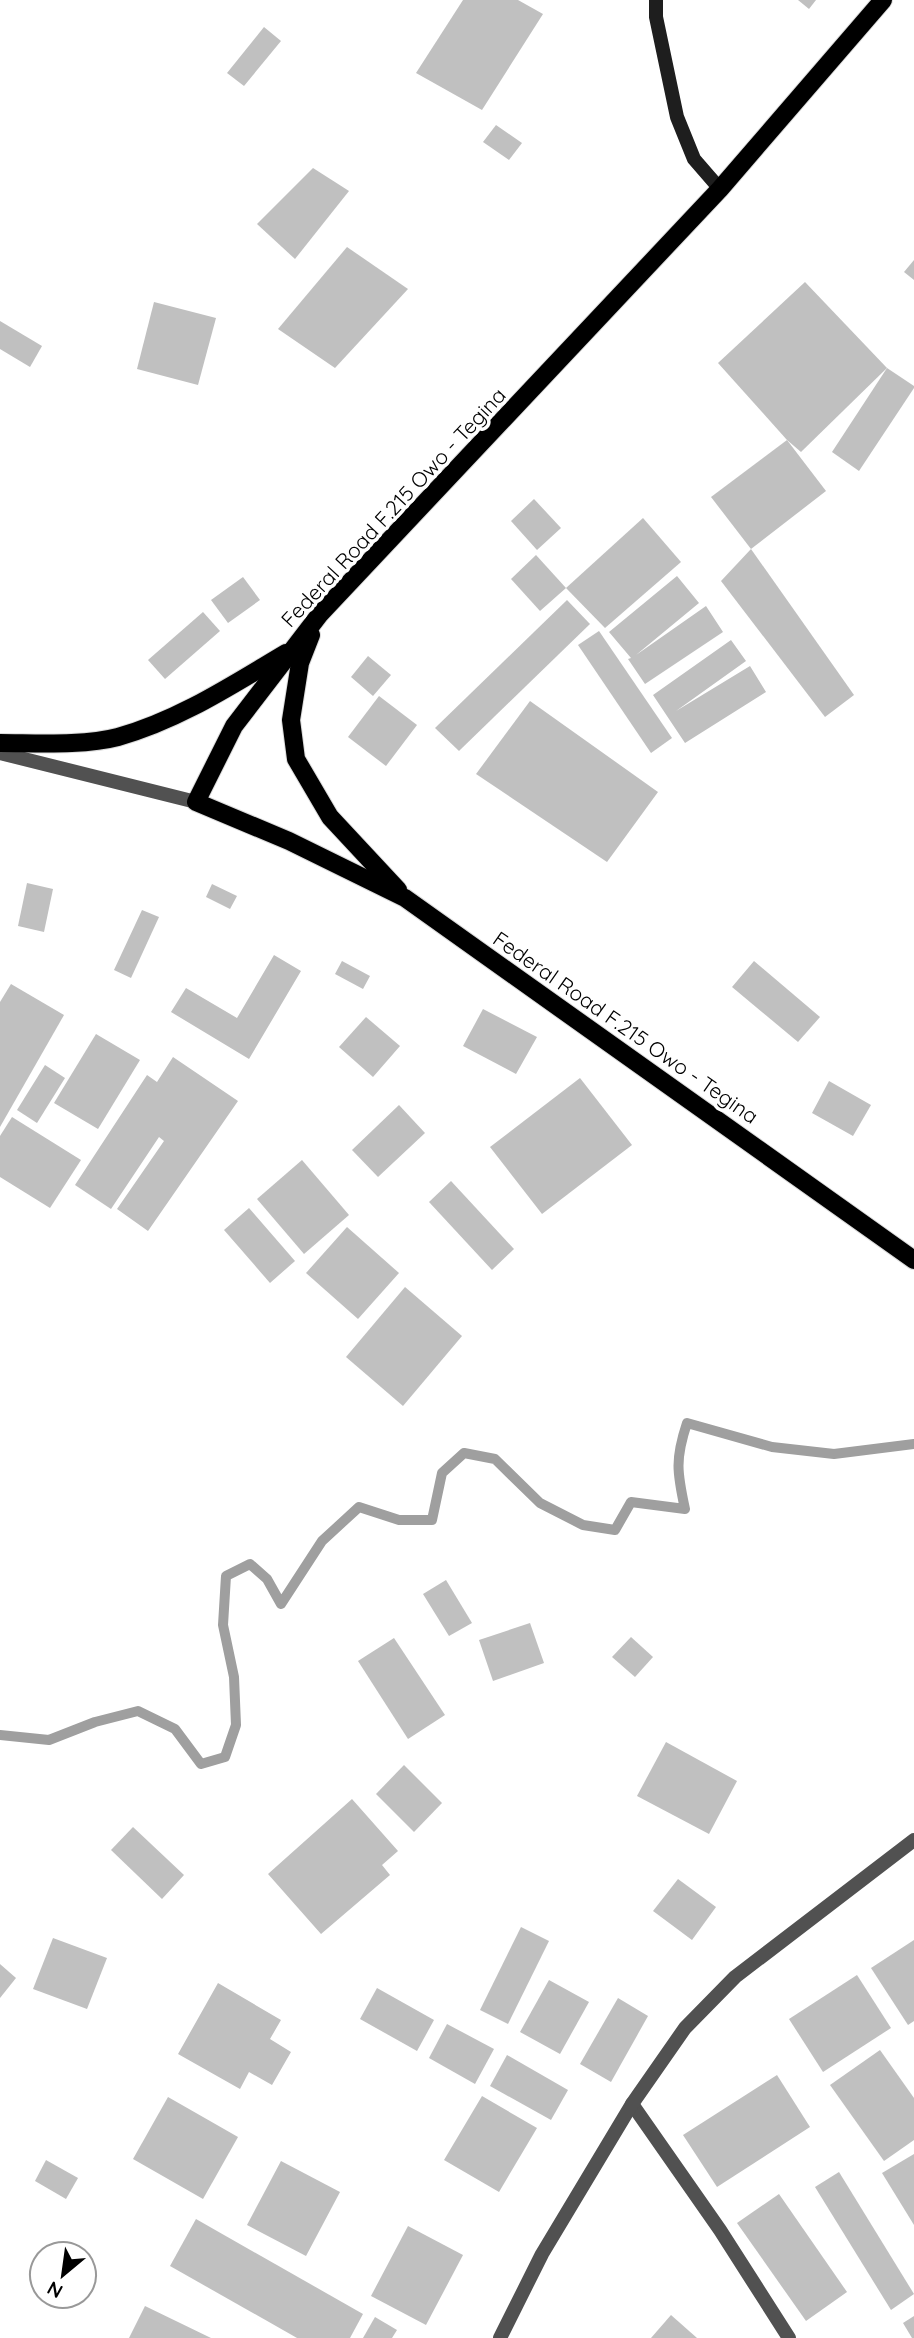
<svg xmlns="http://www.w3.org/2000/svg" width="914" height="2338" font-family="Quicksand,sans-serif">
	<style>
		.lines { fill: none; stroke-linecap: round; stroke-linejoin: round }
		.stream { stroke: #9f9f9f; stroke-width: 10 }
		.building { fill: #c0c0c0 }
		.primary-casing { stroke: #dbdbdb; stroke-width: 20 }
		.minor { stroke: #515151; stroke-width: 14 }
		.tertiary { stroke: #515151; stroke-width: 14 }
		.secondary { stroke: #1e1e1e; stroke-width: 14 }
		.primary { stroke: #000; stroke-width: 18 }
		.labels { text-anchor: middle; dominant-baseline: central; stroke-width: 7; stroke-linejoin: round; paint-order: stroke }
		.street-label { font-size: 21px; fill: #000; stroke: #fff }
	</style>
	<rect width="100%" height="100%" fill="#fff"/>
	<g class="lines">
		<!-- stream -->
		<path class="stream" d="M 0,1735 L 49,1740 L 95,1722 L 138,1711 L 175,1729 L 201,1764 L 225,1757 L 236,1725 L 234,1677 L 223,1625 L 226,1576 L 250,1564 L 267,1579 L 281,1604 L 322,1541 L 359,1507 L 399,1520 L 432,1520 L 442,1473 L 464,1453 L 495,1459 L 540,1503 L 583,1525 L 615,1530 L 631,1502 L 685,1509 C 677,1472 675,1459 687,1423 L 772,1447 L 834,1454 L 914,1444"/>
	</g>
	<!-- building -->
	<g class="building">
		<path d="M 463,0 L 518,0 L 543,14 L 482,110 L 416,73 Z"/>
		<path d="M 798,0 L 816,0 L 809,9 Z"/>
		<path d="M 264,27 L 281,41 L 244,86 L 227,73 Z"/>
		<path d="M 496,125 L 522,143 L 509,160 L 483,142 Z"/>
		<path d="M 313,168 L 349,191 L 295,259 L 257,224 Z"/>
		<path d="M 347,247 L 408,289 L 335,368 L 278,329 Z"/>
		<path d="M 914,260 L 914,280 L 904,272 Z"/>
		<path d="M 805,282 L 887,368 L 801,452 L 787,440 L 718,363 Z"/>
		<path d="M 154,302 L 216,318 L 198,385 L 137,369 Z"/>
		<path d="M 0,321 L 42,346 L 30,367 L 0,349 Z"/>
		<path d="M 887,368 L 914,386 L 914,388 L 859,471 L 832,452 Z"/>
		<path d="M 787,440 L 826,491 L 751,549 L 711,497 Z"/>
		<path d="M 534,499 L 561,528 L 537,550 L 511,521 Z"/>
		<path d="M 643,518 L 681,562 L 605,628 L 566,588 Z"/>
		<path d="M 751,549 L 854,695 L 825,717 L 721,581 Z"/>
		<path d="M 536,555 L 566,588 L 540,611 L 511,579 Z"/>
		<path d="M 677,576 L 699,603 L 636,655 L 706,606 L 723,632 L 645,684 L 628,659 L 631,658 L 609,632 Z"/>
		<path d="M 243,577 L 260,600 L 228,623 L 211,600 Z"/>
		<path d="M 567,600 L 590,624 L 459,751 L 435,728 Z"/>
		<path d="M 203,612 L 220,631 L 165,679 L 148,660 Z"/>
		<path d="M 599,631 L 672,738 L 651,753 L 578,645 Z"/>
		<path d="M 731,640 L 746,661 L 676,711 L 750,666 L 766,692 L 685,743 L 653,695 Z"/>
		<path d="M 368,656 L 391,675 L 373,696 L 351,677 Z"/>
		<path d="M 379,696 L 417,725 L 386,766 L 348,737 Z"/>
		<path d="M 530,701 L 658,792 L 607,862 L 476,774 Z"/>
		<path d="M 27,883 L 53,889 L 44,932 L 18,926 Z"/>
		<path d="M 212,884 L 237,896 L 230,909 L 206,897 Z"/>
		<path d="M 142,910 L 159,917 L 131,978 L 114,970 Z"/>
		<path d="M 274,955 L 301,971 L 249,1059 L 171,1012 L 186,988 L 237,1018 Z"/>
		<path d="M 342,961 L 370,976 L 363,989 L 335,974 Z"/>
		<path d="M 754,961 L 820,1017 L 798,1042 L 732,987 Z"/>
		<path d="M 11,984 L 64,1015 L 0,1127 L 0,1002 Z"/>
		<path d="M 483,1009 L 537,1037 L 516,1074 L 463,1046 Z"/>
		<path d="M 366,1017 L 400,1046 L 373,1077 L 339,1047 Z"/>
		<path d="M 96,1034 L 140,1060 L 98,1129 L 54,1103 Z"/>
		<path d="M 173,1057 L 238,1101 L 148,1231 L 117,1209 L 164,1141 L 159,1137 L 111,1209 L 75,1185 L 147,1075 L 157,1082 Z"/>
		<path d="M 45,1065 L 65,1078 L 37,1123 L 17,1110 Z"/>
		<path d="M 580,1078 L 632,1145 L 542,1214 L 490,1147 Z"/>
		<path d="M 829,1081 L 871,1105 L 853,1136 L 812,1113 Z"/>
		<path d="M 399,1105 L 425,1133 L 378,1177 L 352,1150 Z"/>
		<path d="M 12,1117 L 81,1160 L 50,1208 L 0,1177 L 0,1136 Z"/>
		<path d="M 302,1160 L 349,1215 L 304,1254 L 257,1199 Z"/>
		<path d="M 451,1181 L 514,1249 L 492,1270 L 429,1202 Z"/>
		<path d="M 249,1208 L 295,1261 L 270,1283 L 224,1230 Z"/>
		<path d="M 347,1227 L 399,1273 L 358,1319 L 306,1273 Z"/>
		<path d="M 405,1287 L 462,1336 L 403,1406 L 346,1357 Z"/>
		<path d="M 446,1580 L 472,1623 L 449,1636 L 423,1594 Z"/>
		<path d="M 530,1623 L 544,1663 L 493,1681 L 479,1640 Z"/>
		<path d="M 631,1637 L 653,1657 L 635,1677 L 612,1657 Z"/>
		<path d="M 394,1638 L 445,1715 L 408,1739 L 358,1661 Z"/>
		<path d="M 666,1742 L 737,1781 L 709,1834 L 637,1796 Z"/>
		<path d="M 404,1765 L 442,1803 L 414,1832 L 376,1794 Z"/>
		<path d="M 352,1799 L 398,1851 L 382,1865 L 390,1875 L 321,1934 L 268,1874 Z"/>
		<path d="M 133,1827 L 184,1875 L 162,1899 L 111,1850 Z"/>
		<path d="M 678,1879 L 716,1907 L 692,1940 L 653,1911 Z"/>
		<path d="M 521,1927 L 549,1941 L 508,2024 L 480,2010 Z"/>
		<path d="M 53,1938 L 107,1958 L 87,2009 L 33,1989 Z"/>
		<path d="M 914,1940 L 914,2021 L 908,2025 L 871,1968 Z"/>
		<path d="M 0,1964 L 16,1978 L 0,1998 Z"/>
		<path d="M 857,1975 L 891,2028 L 823,2072 L 789,2019 Z"/>
		<path d="M 549,1980 L 589,2002 L 560,2054 L 520,2032 Z"/>
		<path d="M 218,1983 L 281,2020 L 270,2039 L 291,2052 L 272,2085 L 249,2072 L 240,2089 L 178,2054 Z"/>
		<path d="M 377,1988 L 434,2020 L 417,2051 L 360,2019 Z"/>
		<path d="M 618,1998 L 648,2016 L 611,2082 L 580,2064 Z"/>
		<path d="M 447,2024 L 494,2049 L 475,2084 L 429,2058 Z"/>
		<path d="M 880,2050 L 914,2098 L 914,2140 L 884,2161 L 830,2085 Z"/>
		<path d="M 507,2055 L 568,2090 L 551,2120 L 490,2086 Z"/>
		<path d="M 777,2075 L 810,2127 L 717,2187 L 683,2135 Z"/>
		<path d="M 482,2096 L 537,2128 L 499,2192 L 444,2160 Z"/>
		<path d="M 168,2097 L 238,2137 L 203,2199 L 133,2159 Z"/>
		<path d="M 914,2154 L 914,2225 L 882,2173 Z"/>
		<path d="M 46,2160 L 78,2178 L 66,2199 L 35,2181 Z"/>
		<path d="M 281,2161 L 340,2192 L 306,2256 L 247,2225 Z"/>
		<path d="M 839,2172 L 914,2294 L 891,2310 L 815,2187 Z"/>
		<path d="M 779,2194 L 847,2292 L 806,2321 L 737,2223 Z"/>
		<path d="M 196,2219 L 363,2314 L 350,2338 L 297,2338 L 170,2266 Z"/>
		<path d="M 408,2226 L 463,2255 L 426,2325 L 371,2296 Z"/>
		<path d="M 145,2306 L 211,2338 L 129,2338 Z"/>
		<path d="M 671,2315 L 697,2338 L 651,2338 Z"/>
		<path d="M 914,2316 L 914,2338 L 912,2338 L 903,2323 Z"/>
		<path d="M 375,2317 L 397,2330 L 392,2338 L 363,2338 Z"/>
	</g>
	<g class="lines">
		<defs>
			<g id="primary">
				<path d="M 883,0 L 720,189 L 320,614 L 234,726 L 196,802 L 289,841 L 405,898 L 914,1260"/>
				<path d="M 311,635 L 300,663 L 291,720 L 296,759 L 330,817 L 398,890"/>
				<path d="M 0,743 C 36,743 84,746 118,737 C 179,720 232,685 286,653"/>
			</g>
		</defs>
		<!-- primary casing -->
		<use href="#primary" class="primary-casing"/>
		<!-- minor -->
		<path class="minor" d="M 632,2104 L 720,2230 L 789,2338"/>
		<!-- tertiary -->
		<g class="tertiary">
			<path d="M 0,753 L 196,802"/>
			<path d="M 500,2338 L 542,2254 L 632,2104 L 685,2028 L 735,1977 L 914,1840"/>
		</g>
		<!-- secondary -->
		<path class="secondary" d="M 656,0 L 656,17 L 677,117 L 694,159 L 720,189"/>
		<!-- primary -->
		<use href="#primary" class="primary"/>
	</g>
	<g class="labels">
		<!-- street labels -->
		<g class="street-label">
			<text transform="translate(393 507) rotate(-47)">Federal Road F.215 Owo - Tegina</text>
			<text transform="translate(626 1027) rotate(35)">Federal Road F.215 Owo - Tegina</text>
		</g>
	</g>
	<!-- north arrow -->
	<g transform="translate(63 2275) rotate(209)"><circle r="33" fill="#ffffff" stroke="#999999" stroke-width="2"/>
	<path d="M0-5L12 26L0 18L-12 26Z" fill="#000000"/>
	<text y="-10" font-size="19" font-weight="bold" text-anchor="middle" fill="#000000">N</text>
	</g>
</svg>
